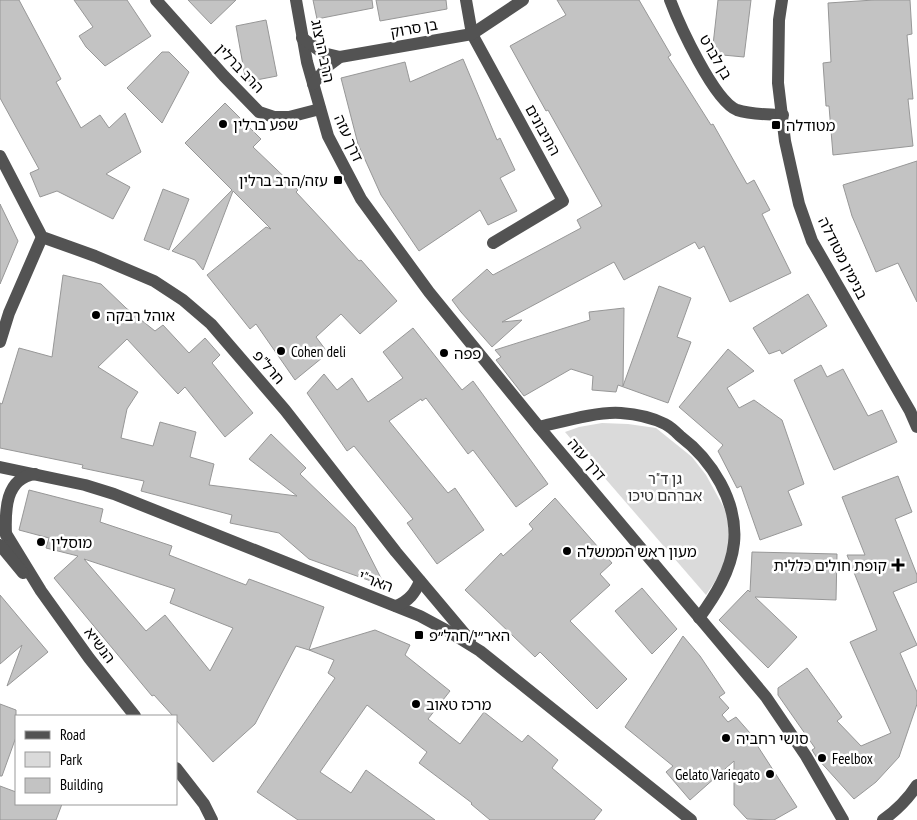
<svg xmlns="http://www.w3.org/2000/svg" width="917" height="820" font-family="'PT Sans Narrow','Noto Sans Hebrew',sans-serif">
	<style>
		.green { fill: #dadada }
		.building { fill: #c3c3c3; stroke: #979797; fill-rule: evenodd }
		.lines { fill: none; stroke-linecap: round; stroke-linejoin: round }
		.minor { stroke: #535353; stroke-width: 12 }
		.poi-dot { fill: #000; stroke: #fff; stroke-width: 2 }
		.labels { text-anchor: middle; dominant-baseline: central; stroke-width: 5; stroke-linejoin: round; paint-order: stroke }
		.street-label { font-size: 15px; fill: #000; stroke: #fff }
		.poi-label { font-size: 15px; fill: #000; stroke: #fff; text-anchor: start }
		.park-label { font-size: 15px; fill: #313131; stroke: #fff }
	</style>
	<rect width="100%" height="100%" fill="#fff"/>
	<!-- green -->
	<path class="green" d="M 602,423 L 628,424 L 656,428 L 692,457 L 706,475 L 728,515 L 728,555 L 716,580 L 706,595 L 565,432 L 579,427 Z"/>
	<!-- building -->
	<g class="building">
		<path d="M 0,0 L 19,0 L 61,79 L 56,82 L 81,128 L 100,115 L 109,128 L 125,113 L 141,152 L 106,174 L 130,187 L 113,219 L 57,191 L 40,197 L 30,173 L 39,169 L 0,98 Z"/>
		<path d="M 74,0 L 127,0 L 151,36 L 105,66 L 86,47 L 79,36 L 93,27 Z"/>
		<path d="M 188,0 L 236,0 L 211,24 Z"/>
		<path d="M 313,0 L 372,0 L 373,8 L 317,19 Z"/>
		<path d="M 376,0 L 446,0 L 447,9 L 380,21 Z"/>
		<path d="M 557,0 L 639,0 L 671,55 L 668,57 L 711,125 L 713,124 L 747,184 L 754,180 L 770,210 L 762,214 L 791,273 L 730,302 L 704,246 L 699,249 L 695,242 L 624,280 L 614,262 L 502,322 L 522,320 L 492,347 L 461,312 L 452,300 L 487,269 L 493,275 L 581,228 L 577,220 L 602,206 L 548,110 L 546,111 L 510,46 L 566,15 Z"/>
		<path d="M 718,0 L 751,0 L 744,57 L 712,54 Z"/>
		<path d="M 874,0 L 910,0 L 912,34 L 907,35 L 913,99 L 908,99 L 913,146 L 833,155 L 829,106 L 826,106 L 823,63 L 831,62 L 828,3 Z"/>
		<path d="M 266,20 L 277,76 L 246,82 L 236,26 Z"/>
		<path d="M 162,52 L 169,52 L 189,72 L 162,123 L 127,88 Z"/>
		<path d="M 463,59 L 497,140 L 500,138 L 515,170 L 500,178 L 517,211 L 488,225 L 480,210 L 419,251 L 381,195 L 358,144 L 341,78 L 405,62 L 410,82 Z"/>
		<path d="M 225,103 L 261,139 L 253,147 L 298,190 L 296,192 L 323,221 L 359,261 L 361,260 L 397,301 L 360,334 L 341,314 L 316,337 L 328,353 L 295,380 L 256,324 L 250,329 L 207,275 L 266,227 L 271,229 L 233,191 L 203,270 L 195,260 L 172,251 L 232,190 L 185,143 Z"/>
		<path d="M 917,161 L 917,302 L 898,263 L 876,272 L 852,216 L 843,185 Z"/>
		<path d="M 163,189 L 189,199 L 169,250 L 144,240 Z"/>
		<path d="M 0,204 L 18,241 L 0,284 Z"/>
		<path d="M 63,275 L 101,284 L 126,308 L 155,331 L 163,325 L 189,353 L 205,338 L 220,355 L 212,363 L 253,413 L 225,437 L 185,387 L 178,394 L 127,339 L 98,367 L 138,392 L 127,409 L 121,438 L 153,446 L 160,422 L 196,432 L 190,457 L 214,464 L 209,485 L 297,496 L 249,459 L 271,434 L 306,468 L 300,474 L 355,527 L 385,586 L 309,559 L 279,533 L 230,523 L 232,515 L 141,491 L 144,481 L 82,468 L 83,465 L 0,448 L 0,403 L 2,404 L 19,348 L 52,357 Z"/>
		<path d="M 659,286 L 691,298 L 677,337 L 691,342 L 668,403 L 618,385 L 616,392 L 592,390 L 593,376 L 571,369 L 524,396 L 496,360 L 501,357 L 495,350 L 590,320 L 589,312 L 624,308 L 623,386 Z"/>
		<path d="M 808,294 L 827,326 L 782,354 L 780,350 L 769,354 L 753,328 Z"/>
		<path d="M 413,328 L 462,390 L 473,381 L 548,484 L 516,507 L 473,450 L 468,454 L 426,398 L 422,401 L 421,399 L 389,421 L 448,493 L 455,488 L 484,530 L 437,564 L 407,523 L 413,519 L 354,446 L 347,451 L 307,393 L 324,374 L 337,390 L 352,378 L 368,402 L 403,378 L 383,352 Z"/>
		<path d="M 728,349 L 754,371 L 727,388 L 739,408 L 754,400 L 782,420 L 804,484 L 788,491 L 802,525 L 760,540 L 741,486 L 737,488 L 718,451 L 723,445 L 679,407 Z"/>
		<path d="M 821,365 L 827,377 L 843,369 L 868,416 L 882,410 L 897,442 L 834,470 L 794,380 Z"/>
		<path d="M 898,476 L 912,512 L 895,519 L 917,575 L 917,582 L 893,592 L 917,645 L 900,653 L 917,692 L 917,704 L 899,757 L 876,782 L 854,799 L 817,758 L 812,750 L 815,748 L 778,695 L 778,688 L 807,668 L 842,717 L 837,721 L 861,746 L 891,733 L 850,642 L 877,630 L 847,555 L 865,555 L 842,497 Z"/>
		<path d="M 29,490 L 103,509 L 100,522 L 172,546 L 169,555 L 246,585 L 249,579 L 324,607 L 309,650 L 296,646 L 255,724 L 213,762 L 176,720 L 176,716 L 173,716 L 154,695 L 152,696 L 54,578 L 78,556 L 46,548 L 49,538 L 19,530 ZM 84,559 L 175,589 L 170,603 L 233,628 L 210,671 L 165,615 L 146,631 Z"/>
		<path d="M 555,498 L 612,563 L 600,574 L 610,585 L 570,621 L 627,679 L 597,709 L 540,652 L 535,657 L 465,590 L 501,553 L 503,556 L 533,529 L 529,524 Z"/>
		<path d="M 752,552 L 837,554 L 836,600 L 755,597 L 797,637 L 768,668 L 719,620 L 748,590 L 750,592 Z"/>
		<path d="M 642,588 L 677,629 L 652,654 L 615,611 Z"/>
		<path d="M 0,595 L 48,652 L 7,686 L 22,645 L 0,664 Z"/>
		<path d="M 375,630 L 410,645 L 405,655 L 450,691 L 428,719 L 460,744 L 484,712 L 522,742 L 528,735 L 558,760 L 552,768 L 602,810 L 594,820 L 490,820 L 471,804 L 472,803 L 419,763 L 427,752 L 367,705 L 320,772 L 351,793 L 366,770 L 435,820 L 298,820 L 257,792 L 335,678 L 328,673 L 334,660 L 309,650 Z"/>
		<path d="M 683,636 L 700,656 L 725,693 L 719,697 L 729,708 L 722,715 L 728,722 L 736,717 L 757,741 L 755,742 L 797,807 L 774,820 L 747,819 L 734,805 L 734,761 L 690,800 L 666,772 L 673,766 L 625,727 Z"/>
		<path d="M 0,704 L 16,710 L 16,737 L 2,776 L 0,776 Z"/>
		<path d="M 0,786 L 16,792 L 16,804 L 62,804 L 56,820 L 0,820 Z"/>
	</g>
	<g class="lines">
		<!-- minor -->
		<g class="minor">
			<path d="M 156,0 L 224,76 L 259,112 L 274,117 L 289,117 L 320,109"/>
			<path d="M 296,0 L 307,62 L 328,136 L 361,199 L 429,292 L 539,427 L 766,697 L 806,756 L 843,820"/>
			<path d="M 466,0 L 472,34 L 563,201 L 493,243"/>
			<path d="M 670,0 C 679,24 714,101 737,110 C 751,115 768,114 783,115"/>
			<path d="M 782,0 L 779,20 L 778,83 L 785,141 L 799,204 L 812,241 L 910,411 L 917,427"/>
			<path d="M 302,38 L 323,53 L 340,57"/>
			<path d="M 313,84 L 328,66 L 340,57 L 472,34 L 523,0"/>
			<path d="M 0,156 L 42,237 L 95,256 L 154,281 L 183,300 L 211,324 L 285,410 L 396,552 L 470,640"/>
			<path d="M 0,342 L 9,313 L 42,237"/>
			<path d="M 539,427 C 561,422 599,411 621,413 C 635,414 653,418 665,424 C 671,427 676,432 680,436 C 712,460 738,502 734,543 C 731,571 715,596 699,618"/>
			<path d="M 0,467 L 85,485 L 114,494 L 420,616 L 446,630 L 480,651 L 691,820"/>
			<path d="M 0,524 L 41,591 L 89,658 L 135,716"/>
			<path d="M 6,535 C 5,511 5,478 35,474"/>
			<path d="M 0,545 L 23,573"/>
			<path d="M 396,606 C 409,601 415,593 420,581"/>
			<path d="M 176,768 L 204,804 L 212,820"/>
			<path d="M 883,820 C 897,810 908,799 917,785"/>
		</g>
	</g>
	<!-- markers -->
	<g class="poi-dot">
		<circle cx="223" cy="124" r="5"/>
		<rect x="771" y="120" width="10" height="10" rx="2.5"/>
		<rect x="333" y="175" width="10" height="10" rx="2.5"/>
		<circle cx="96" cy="315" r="5"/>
		<circle cx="281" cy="351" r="5"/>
		<circle cx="444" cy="353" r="5"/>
		<circle cx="41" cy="542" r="5"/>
		<circle cx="567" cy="551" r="5"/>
		<path d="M895.5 557.5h5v5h5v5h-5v5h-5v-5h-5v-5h5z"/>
		<rect x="414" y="630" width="10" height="10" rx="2.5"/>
		<circle cx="416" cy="704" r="5"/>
		<circle cx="726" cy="738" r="5"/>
		<circle cx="822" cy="758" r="5"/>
		<circle cx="770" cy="774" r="5"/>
	</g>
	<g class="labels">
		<!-- street labels -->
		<g class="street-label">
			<text transform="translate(414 28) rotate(-10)">בן סרוק</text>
			<text transform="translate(323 51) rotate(78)">הרב הרצוג</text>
			<text transform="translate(716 57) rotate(60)">בן לברט</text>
			<text transform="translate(240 68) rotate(46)">הרב ברלין</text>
			<text transform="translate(543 130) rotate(61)">התיבונים</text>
			<text transform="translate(349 138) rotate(66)">דרך עזה</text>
			<text transform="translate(843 258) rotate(63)">בנימין מטודלה</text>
			<text transform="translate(269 367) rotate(49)">חרל"פ</text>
			<text transform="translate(587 459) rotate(50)">דרך עזה</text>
			<text transform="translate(376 581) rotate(21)">האר"י</text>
			<text transform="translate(100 645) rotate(53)">הנשיא</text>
		</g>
		<!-- poi labels -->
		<g class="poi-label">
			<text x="233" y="124">שפע ברלין</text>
			<text x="786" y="125">מטודלה</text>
			<text x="328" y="180" text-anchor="end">עזה/הרב ברלין</text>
			<text x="106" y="315">אוהל רבקה</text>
			<text x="291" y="351">Cohen deli</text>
			<text x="454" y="353">פפה</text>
			<text x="51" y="542">מוסלין</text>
			<text x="577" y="551">מעון ראש הממשלה</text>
			<text x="887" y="565" text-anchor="end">קופת חולים כללית</text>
			<text x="429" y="635">האר״י/חרל״פ</text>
			<text x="426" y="704">מרכז טאוב</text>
			<text x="736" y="738">סושי רחביה</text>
			<text x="832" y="758">Feelbox</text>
			<text x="760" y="774" text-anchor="end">Gelato Variegato</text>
		</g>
		<!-- park labels -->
		<g class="park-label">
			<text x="665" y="478">גן ד"ר<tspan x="665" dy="17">אברהם טיכו</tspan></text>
		</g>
	</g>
	<!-- legend -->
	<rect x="15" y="715" width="162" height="90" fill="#ffffff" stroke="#999999"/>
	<rect x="25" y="731" width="25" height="8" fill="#535353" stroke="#999999"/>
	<text x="60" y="740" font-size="15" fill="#000000">Road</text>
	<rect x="25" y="752" width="25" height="15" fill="#dadada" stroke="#999999"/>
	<text x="60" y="765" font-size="15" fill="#000000">Park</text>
	<rect x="25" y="778" width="25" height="15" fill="#c3c3c3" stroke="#999999"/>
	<text x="60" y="790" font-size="15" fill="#000000">Building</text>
</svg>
